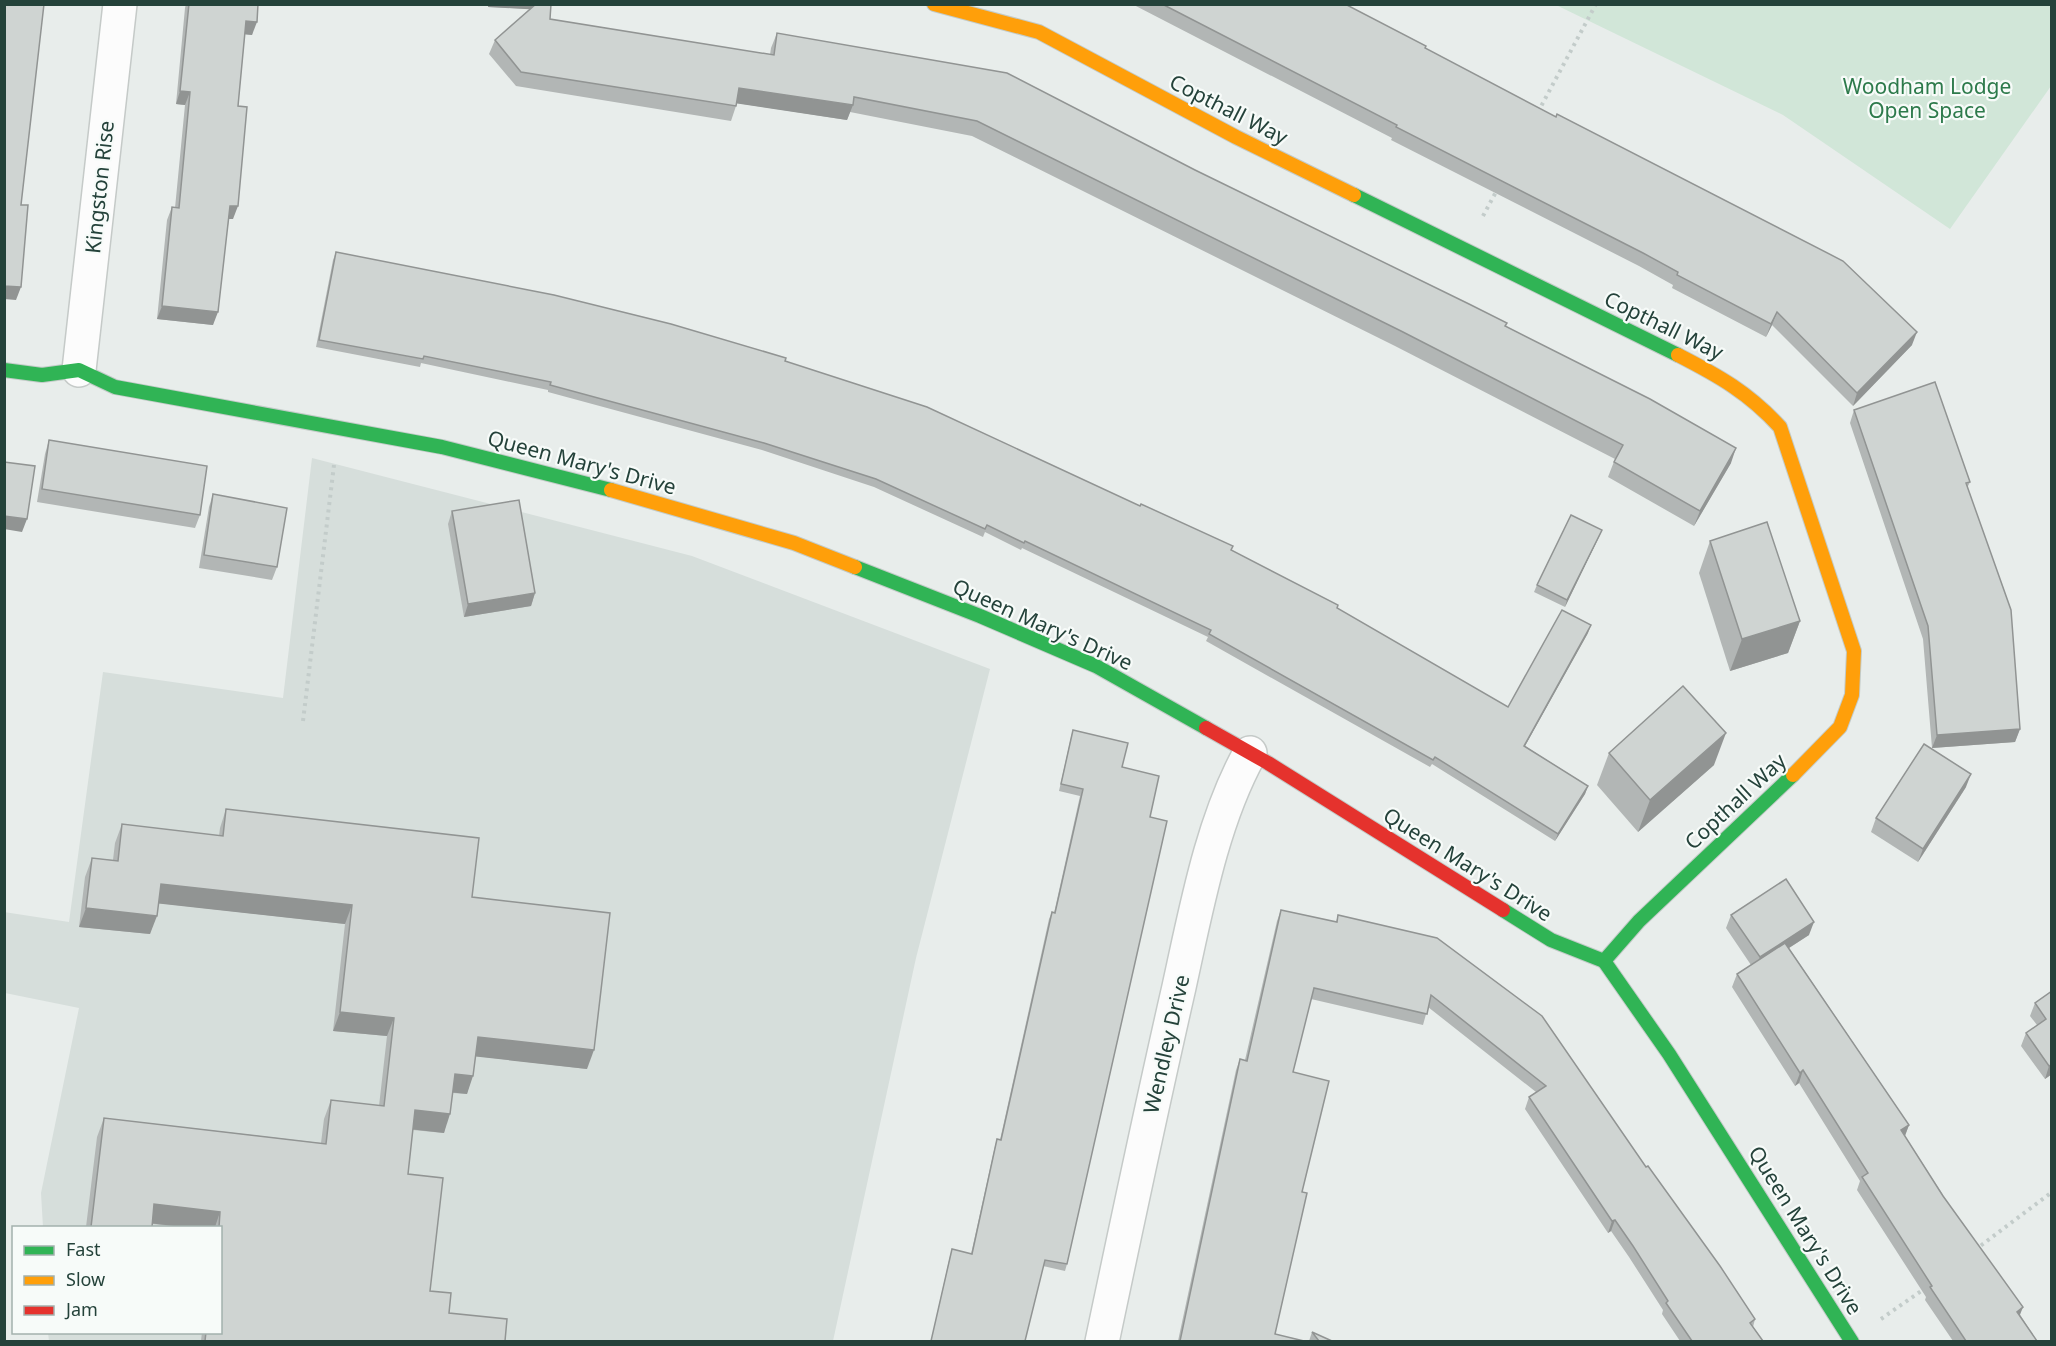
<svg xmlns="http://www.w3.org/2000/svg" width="2056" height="1346" font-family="'Noto Sans',sans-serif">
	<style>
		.built { fill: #d6dedb }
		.green { fill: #d1e6d8 }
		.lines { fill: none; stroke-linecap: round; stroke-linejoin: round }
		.street-casing { stroke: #c5cac8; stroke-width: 36 }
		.fast-casing { stroke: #c3cbc8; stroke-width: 16 }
		.slow-casing { stroke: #c3cbc8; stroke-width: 16 }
		.jam-casing { stroke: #c3cbc8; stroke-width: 16 }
		.path { stroke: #c3ccca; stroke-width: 4; stroke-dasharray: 3 4.5; stroke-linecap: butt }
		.street { stroke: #fcfcfc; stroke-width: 33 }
		.fast { stroke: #30b455; stroke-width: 14 }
		.slow { stroke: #ff9f0a; stroke-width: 14 }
		.jam { stroke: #e5322d; stroke-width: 14 }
		.wall { fill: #b2b6b5 }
		.shaded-wall { fill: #919493 }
		.building { fill: #cfd4d2; stroke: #919493; stroke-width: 1.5 }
		.labels { text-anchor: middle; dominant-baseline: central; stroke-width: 4.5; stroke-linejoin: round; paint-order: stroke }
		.park-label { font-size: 21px; fill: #2d7a4b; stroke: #f7fbf9 }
		.street-label { font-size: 21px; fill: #24423a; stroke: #f7fbf9 }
	</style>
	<rect width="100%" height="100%" fill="#e8edeb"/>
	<!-- built -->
	<path class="built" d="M 312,458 L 692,556 L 990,669 L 916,958 L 833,1341 L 49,1341 L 48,1333 L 220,1332 L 220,1228 L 43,1227 L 41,1193 L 79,1008 L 5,993 L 4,912 L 69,922 L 103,672 L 283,698 Z"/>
	<!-- green -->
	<path class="green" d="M 1556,5 L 2051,5 L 2051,86 L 1950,229 L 1783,115 Z"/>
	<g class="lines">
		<defs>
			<g id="street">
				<path d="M 79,370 L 120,4"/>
				<path d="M 1102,1342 C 1127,1223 1152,1105 1179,987 C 1196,910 1212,821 1250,753"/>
			</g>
			<g id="fast">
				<path d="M 1354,195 L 1678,355"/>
				<path d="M 4,370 L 42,375 L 79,370 L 115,387 L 442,447 L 611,490"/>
				<path d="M 855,567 L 980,616 L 1096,666 L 1206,728"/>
				<path d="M 1503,910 L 1551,940 L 1604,961 L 1669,1054 L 1852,1342"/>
				<path d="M 1604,961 L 1639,921 L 1793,775"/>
			</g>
			<g id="slow">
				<path d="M 934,4 L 1039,32 L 1236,137 L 1354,195"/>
				<path d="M 1678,355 C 1719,376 1749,393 1780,427 L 1854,651 L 1852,695 L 1840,727 L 1793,775"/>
				<path d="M 611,490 L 794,543 L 855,567"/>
			</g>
			<path id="jam" d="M 1206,728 L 1268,763 L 1503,910"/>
		</defs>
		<!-- street casing -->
		<use href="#street" class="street-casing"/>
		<!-- fast casing -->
		<use href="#fast" class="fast-casing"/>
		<!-- slow casing -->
		<use href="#slow" class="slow-casing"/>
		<!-- jam casing -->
		<use href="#jam" class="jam-casing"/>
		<!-- path -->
		<g class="path">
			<path d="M 1538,112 L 1596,4"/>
			<path d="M 1483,216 L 1497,190"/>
			<path d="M 303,721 L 334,465"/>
			<path d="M 1975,1250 L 2052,1192"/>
			<path d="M 1881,1319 L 1924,1289"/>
		</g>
		<!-- street -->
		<use href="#street" class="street"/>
		<!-- fast -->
		<use href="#fast" class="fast"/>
		<!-- slow -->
		<use href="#slow" class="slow"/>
		<!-- jam -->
		<use href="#jam" class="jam"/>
	</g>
	<!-- wall -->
	<g class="wall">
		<path d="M 186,4 L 258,4 L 252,35 L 245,34 L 238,106 L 233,219 L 229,219 L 213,325 L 157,319 L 167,220 L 172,207 L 175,208 L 185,105 L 176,104 L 185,8 Z"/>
		<path d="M 488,4 L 551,4 L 550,19 L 770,55 L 771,48 L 777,33 L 1195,170 L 1506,326 L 1731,463 L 1694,526 L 1608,477 L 1615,459 L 1395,346 L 972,136 L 850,112 L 847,120 L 737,103 L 731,121 L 516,86 L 489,54 L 495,40 L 531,9 L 488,7 Z"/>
		<path d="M 1132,4 L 1345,4 L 1425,48 L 1912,345 L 1853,406 L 1772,325 L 1766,337 L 1672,288 L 1673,285 L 1639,266 L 1391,140 L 1392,138 Z"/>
		<path d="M 336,252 L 785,361 L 1232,550 L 1337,609 L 1508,707 L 1588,633 L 1525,746 L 1588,786 L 1585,794 L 1555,841 L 1432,764 L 1430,767 L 1206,641 L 1208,637 L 1022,548 L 1021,550 L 985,532 L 983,537 L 874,487 L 762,450 L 548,392 L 548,390 L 421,363 L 420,367 L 316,347 L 333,260 Z"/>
		<path d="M 1854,410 L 1970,482 L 1967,488 L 2020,729 L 2015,742 L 1932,748 L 1923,639 L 1850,423 Z"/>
		<path d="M 49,440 L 200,515 L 195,528 L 37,502 L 45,454 Z"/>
		<path d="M 213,494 L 277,567 L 272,580 L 199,568 L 209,507 Z"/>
		<path d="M 452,511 L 535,593 L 531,606 L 464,617 L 448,524 Z"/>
		<path d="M 1602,530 L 1565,607 L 1534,592 L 1537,585 Z"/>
		<path d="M 1710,541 L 1800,621 L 1788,653 L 1730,671 L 1699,573 Z"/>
		<path d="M 1073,730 L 1122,767 L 1150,817 L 1067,1264 L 1065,1271 L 1043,1266 L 1025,1341 L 931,1341 L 950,1256 L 952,1249 L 971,1254 L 995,1146 L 997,1139 L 1000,1140 L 1049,919 L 1052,912 L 1054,913 L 1080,796 L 1059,791 L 1071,737 Z"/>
		<path d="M 1609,753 L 1714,765 L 1638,832 L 1597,785 Z"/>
		<path d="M 1966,787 L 1918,862 L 1871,832 L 1876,818 Z"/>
		<path d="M 226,809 L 472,897 L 587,1069 L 476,1056 L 467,1094 L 453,1093 L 444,1133 L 413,1130 L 408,1174 L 430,1291 L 449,1313 L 505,1341 L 201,1341 L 202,1332 L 220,1332 L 220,1227 L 183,1227 L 152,1224 L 152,1227 L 86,1227 L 97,1137 L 104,1118 L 321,1143 L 324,1119 L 331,1100 L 379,1106 L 387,1036 L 333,1031 L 345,924 L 158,903 L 150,934 L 79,927 L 85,877 L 92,858 L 113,860 L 115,843 L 122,824 L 219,836 L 220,828 Z"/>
		<path d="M 1281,910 L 1336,922 L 1338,915 L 1646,1167 L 1755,1319 L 1753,1327 L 1763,1341 L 1680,1341 L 1662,1314 L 1663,1310 L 1629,1257 L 1611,1231 L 1608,1233 L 1525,1109 L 1529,1097 L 1536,1092 L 1428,1007 L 1423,1025 L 1311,999 L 1293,1072 L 1302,1192 L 1275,1334 L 1304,1341 L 1178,1341 L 1236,1070 L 1240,1059 L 1245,1060 L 1277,921 Z"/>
		<path d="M 1731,915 L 1809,935 L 1789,948 L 1909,1125 L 1905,1136 L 2037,1341 L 1953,1341 L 1925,1300 L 1926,1297 L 1857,1190 L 1860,1181 L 1799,1083 L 1795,1086 L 1732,987 L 1737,974 L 1751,965 L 1726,928 Z"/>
		<path d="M 2052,991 L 2052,1074 L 2045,1079 L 2021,1046 L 2026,1033 L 2037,1025 L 2030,1016 L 2035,1003 Z"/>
		<path d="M 1312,1332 L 1332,1341 L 1309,1341 Z"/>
	</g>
	<!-- shaded-wall -->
	<g class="shaded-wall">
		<path d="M 489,4 L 544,4 L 542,10 L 488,7 Z"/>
		<path d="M 246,21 L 257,22 L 252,35 L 241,34 Z"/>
		<path d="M 739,88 L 853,105 L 847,120 L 734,103 Z"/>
		<path d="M 180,91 L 190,92 L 185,105 L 176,104 Z"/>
		<path d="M 230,206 L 238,206 L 233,219 L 226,219 Z"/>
		<path d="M 4,286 L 21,287 L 16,300 L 4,299 Z"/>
		<path d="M 162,306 L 218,312 L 213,325 L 157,319 Z"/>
		<path d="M 1777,312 L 1772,325 L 1766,337 L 1771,324 Z"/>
		<path d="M 1917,332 L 1912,345 L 1853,406 L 1857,393 Z"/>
		<path d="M 1736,448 L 1731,463 L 1694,526 L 1700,511 Z"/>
		<path d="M 4,516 L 27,519 L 22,532 L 4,529 Z"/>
		<path d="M 1602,530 L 1599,537 L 1565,607 L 1567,600 Z"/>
		<path d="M 535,593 L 531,606 L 464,617 L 468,604 Z"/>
		<path d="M 1800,621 L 1788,653 L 1730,671 L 1742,639 Z"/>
		<path d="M 1591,625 L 1588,633 L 1521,753 L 1524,746 Z"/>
		<path d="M 2020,729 L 2015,742 L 1932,748 L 1937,735 Z"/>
		<path d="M 1726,733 L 1714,765 L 1638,832 L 1650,800 Z"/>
		<path d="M 1971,774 L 1966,787 L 1918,862 L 1923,849 Z"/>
		<path d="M 1588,786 L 1585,794 L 1555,841 L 1558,834 Z"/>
		<path d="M 161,884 L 352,905 L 345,924 L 154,903 Z"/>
		<path d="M 86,908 L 157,916 L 150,934 L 79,927 Z"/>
		<path d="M 1814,922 L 1809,935 L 1755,970 L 1760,957 Z"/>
		<path d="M 340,1012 L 394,1018 L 387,1036 L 333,1031 Z"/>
		<path d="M 478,1037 L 594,1050 L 587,1069 L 471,1056 Z"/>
		<path d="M 2052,1064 L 2052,1074 L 2045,1079 L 2049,1066 Z"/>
		<path d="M 1803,1070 L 1799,1083 L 1795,1086 L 1800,1073 Z"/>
		<path d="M 455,1074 L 473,1076 L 467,1094 L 448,1092 Z"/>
		<path d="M 415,1110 L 450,1114 L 444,1133 L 409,1129 Z"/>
		<path d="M 1909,1125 L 1904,1138 L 1901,1130 Z"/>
		<path d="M 154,1204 L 220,1212 L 215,1227 L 183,1227 L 148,1223 Z"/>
		<path d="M 1615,1220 L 1611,1231 L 1608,1233 L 1612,1221 Z"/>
		<path d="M 2023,1307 L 2018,1320 L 2017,1312 Z"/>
	</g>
	<!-- building -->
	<g class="building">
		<path d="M 4,4 L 44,4 L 21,205 L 28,205 L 21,287 L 4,286 Z"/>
		<path d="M 189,4 L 258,4 L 257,22 L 246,21 L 238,106 L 247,107 L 238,206 L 230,206 L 218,312 L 162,306 L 172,207 L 179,208 L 190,92 L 180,91 Z"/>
		<path d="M 536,4 L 551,4 L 550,19 L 774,55 L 777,33 L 1007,73 L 1195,170 L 1469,304 L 1507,323 L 1505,326 L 1650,399 L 1736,448 L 1700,511 L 1614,462 L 1623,445 L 1401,331 L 977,121 L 854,97 L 853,105 L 739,88 L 736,106 L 521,72 L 495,40 Z"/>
		<path d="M 1162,4 L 1345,4 L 1426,46 L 1425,48 L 1556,117 L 1557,114 L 1843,261 L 1917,332 L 1857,393 L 1777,312 L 1771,324 L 1677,275 L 1678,272 L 1643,253 L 1396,127 L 1397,125 Z"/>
		<path d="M 336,252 L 554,295 L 671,324 L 786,358 L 785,361 L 927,407 L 1140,506 L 1141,504 L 1233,546 L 1231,550 L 1338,605 L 1337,608 L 1508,707 L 1562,610 L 1591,625 L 1524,746 L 1588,786 L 1558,834 L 1435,757 L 1433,760 L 1209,634 L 1211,630 L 1025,541 L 1024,543 L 987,525 L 985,529 L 876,479 L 764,443 L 550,385 L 551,382 L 424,356 L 423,359 L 319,340 Z"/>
		<path d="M 1935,382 L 1970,482 L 1966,483 L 2011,610 L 2020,729 L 1937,735 L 1928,626 L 1854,410 Z"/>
		<path d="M 49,440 L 207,466 L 200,515 L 42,489 Z"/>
		<path d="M 4,462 L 35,466 L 27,519 L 4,516 Z"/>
		<path d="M 213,494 L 287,508 L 277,567 L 204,555 Z"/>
		<path d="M 519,500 L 535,593 L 468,604 L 452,511 Z"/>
		<path d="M 1571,515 L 1602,530 L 1567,600 L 1537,585 Z"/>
		<path d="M 1767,522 L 1800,621 L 1742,639 L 1710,541 Z"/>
		<path d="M 1683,686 L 1726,733 L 1650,800 L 1609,753 Z"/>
		<path d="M 1073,730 L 1128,743 L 1122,767 L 1159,776 L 1150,817 L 1167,821 L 1067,1264 L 1045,1260 L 1025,1341 L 931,1341 L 952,1249 L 972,1254 L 997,1139 L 1001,1140 L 1052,912 L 1055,913 L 1083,789 L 1061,784 Z"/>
		<path d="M 1924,744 L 1971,774 L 1923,849 L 1876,818 Z"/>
		<path d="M 226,809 L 479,838 L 472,897 L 610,913 L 594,1050 L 478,1037 L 473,1076 L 455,1074 L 450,1114 L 415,1110 L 408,1174 L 443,1178 L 430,1291 L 451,1293 L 449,1313 L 507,1319 L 505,1341 L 205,1341 L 206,1332 L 220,1332 L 220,1227 L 219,1227 L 220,1212 L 154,1204 L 152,1227 L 91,1227 L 104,1118 L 326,1144 L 331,1100 L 384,1106 L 394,1018 L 340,1012 L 352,905 L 161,884 L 157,916 L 86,908 L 92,858 L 118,861 L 122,824 L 223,836 Z"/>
		<path d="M 1786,879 L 1814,922 L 1760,957 L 1731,915 Z"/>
		<path d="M 1281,910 L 1337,922 L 1338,915 L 1437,938 L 1542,1016 L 1646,1167 L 1648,1166 L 1720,1266 L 1755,1319 L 1750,1323 L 1763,1341 L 1692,1341 L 1666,1303 L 1668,1301 L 1633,1246 L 1615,1220 L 1612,1221 L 1529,1097 L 1546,1086 L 1431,995 L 1427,1014 L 1314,988 L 1293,1072 L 1329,1081 L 1302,1192 L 1307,1193 L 1275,1334 L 1304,1341 L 1180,1341 L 1240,1059 L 1247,1061 Z"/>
		<path d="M 1785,943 L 1909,1125 L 1901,1130 L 1943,1196 L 2023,1307 L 2017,1312 L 2037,1341 L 1966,1341 L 1930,1287 L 1932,1286 L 1862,1177 L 1868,1173 L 1803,1070 L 1800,1073 L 1737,974 Z"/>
		<path d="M 2052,991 L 2052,1064 L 2049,1066 L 2026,1033 L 2046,1019 L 2035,1003 Z"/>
		<path d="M 1312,1332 L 1332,1341 L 1319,1341 Z"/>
	</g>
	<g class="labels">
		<!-- park labels -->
		<g class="park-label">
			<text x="1927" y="86">Woodham Lodge<tspan x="1927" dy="24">Open Space</tspan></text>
		</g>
		<!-- street labels -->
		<g class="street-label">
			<text transform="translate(1229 109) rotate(27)">Copthall Way</text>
			<text transform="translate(99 187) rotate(-84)">Kingston Rise</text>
			<text transform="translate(1664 325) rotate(26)">Copthall Way</text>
			<text transform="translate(582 462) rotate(15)">Queen Mary's Drive</text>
			<text transform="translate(1043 624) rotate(24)">Queen Mary's Drive</text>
			<text transform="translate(1735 801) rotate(-43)">Copthall Way</text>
			<text transform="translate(1468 864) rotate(32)">Queen Mary's Drive</text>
			<text transform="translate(1166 1044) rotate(-77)">Wendley Drive</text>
			<text transform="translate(1806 1230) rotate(58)">Queen Mary's Drive</text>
		</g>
	</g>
	<!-- border -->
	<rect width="2056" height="1346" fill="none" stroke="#24423a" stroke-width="12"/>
	<!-- legend -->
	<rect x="12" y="1226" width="210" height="108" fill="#f7fbf9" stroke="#a3b1ad" stroke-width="1.5"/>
	<rect x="24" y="1246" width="30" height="9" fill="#30b455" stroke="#a3b1ad" stroke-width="1.5"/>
	<text x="66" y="1256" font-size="18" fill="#24423a">Fast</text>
	<rect x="24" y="1276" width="30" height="9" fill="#ff9f0a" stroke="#a3b1ad" stroke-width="1.5"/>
	<text x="66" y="1286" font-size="18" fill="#24423a">Slow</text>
	<rect x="24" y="1306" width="30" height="9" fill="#e5322d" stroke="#a3b1ad" stroke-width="1.5"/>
	<text x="66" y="1316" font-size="18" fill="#24423a">Jam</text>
</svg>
